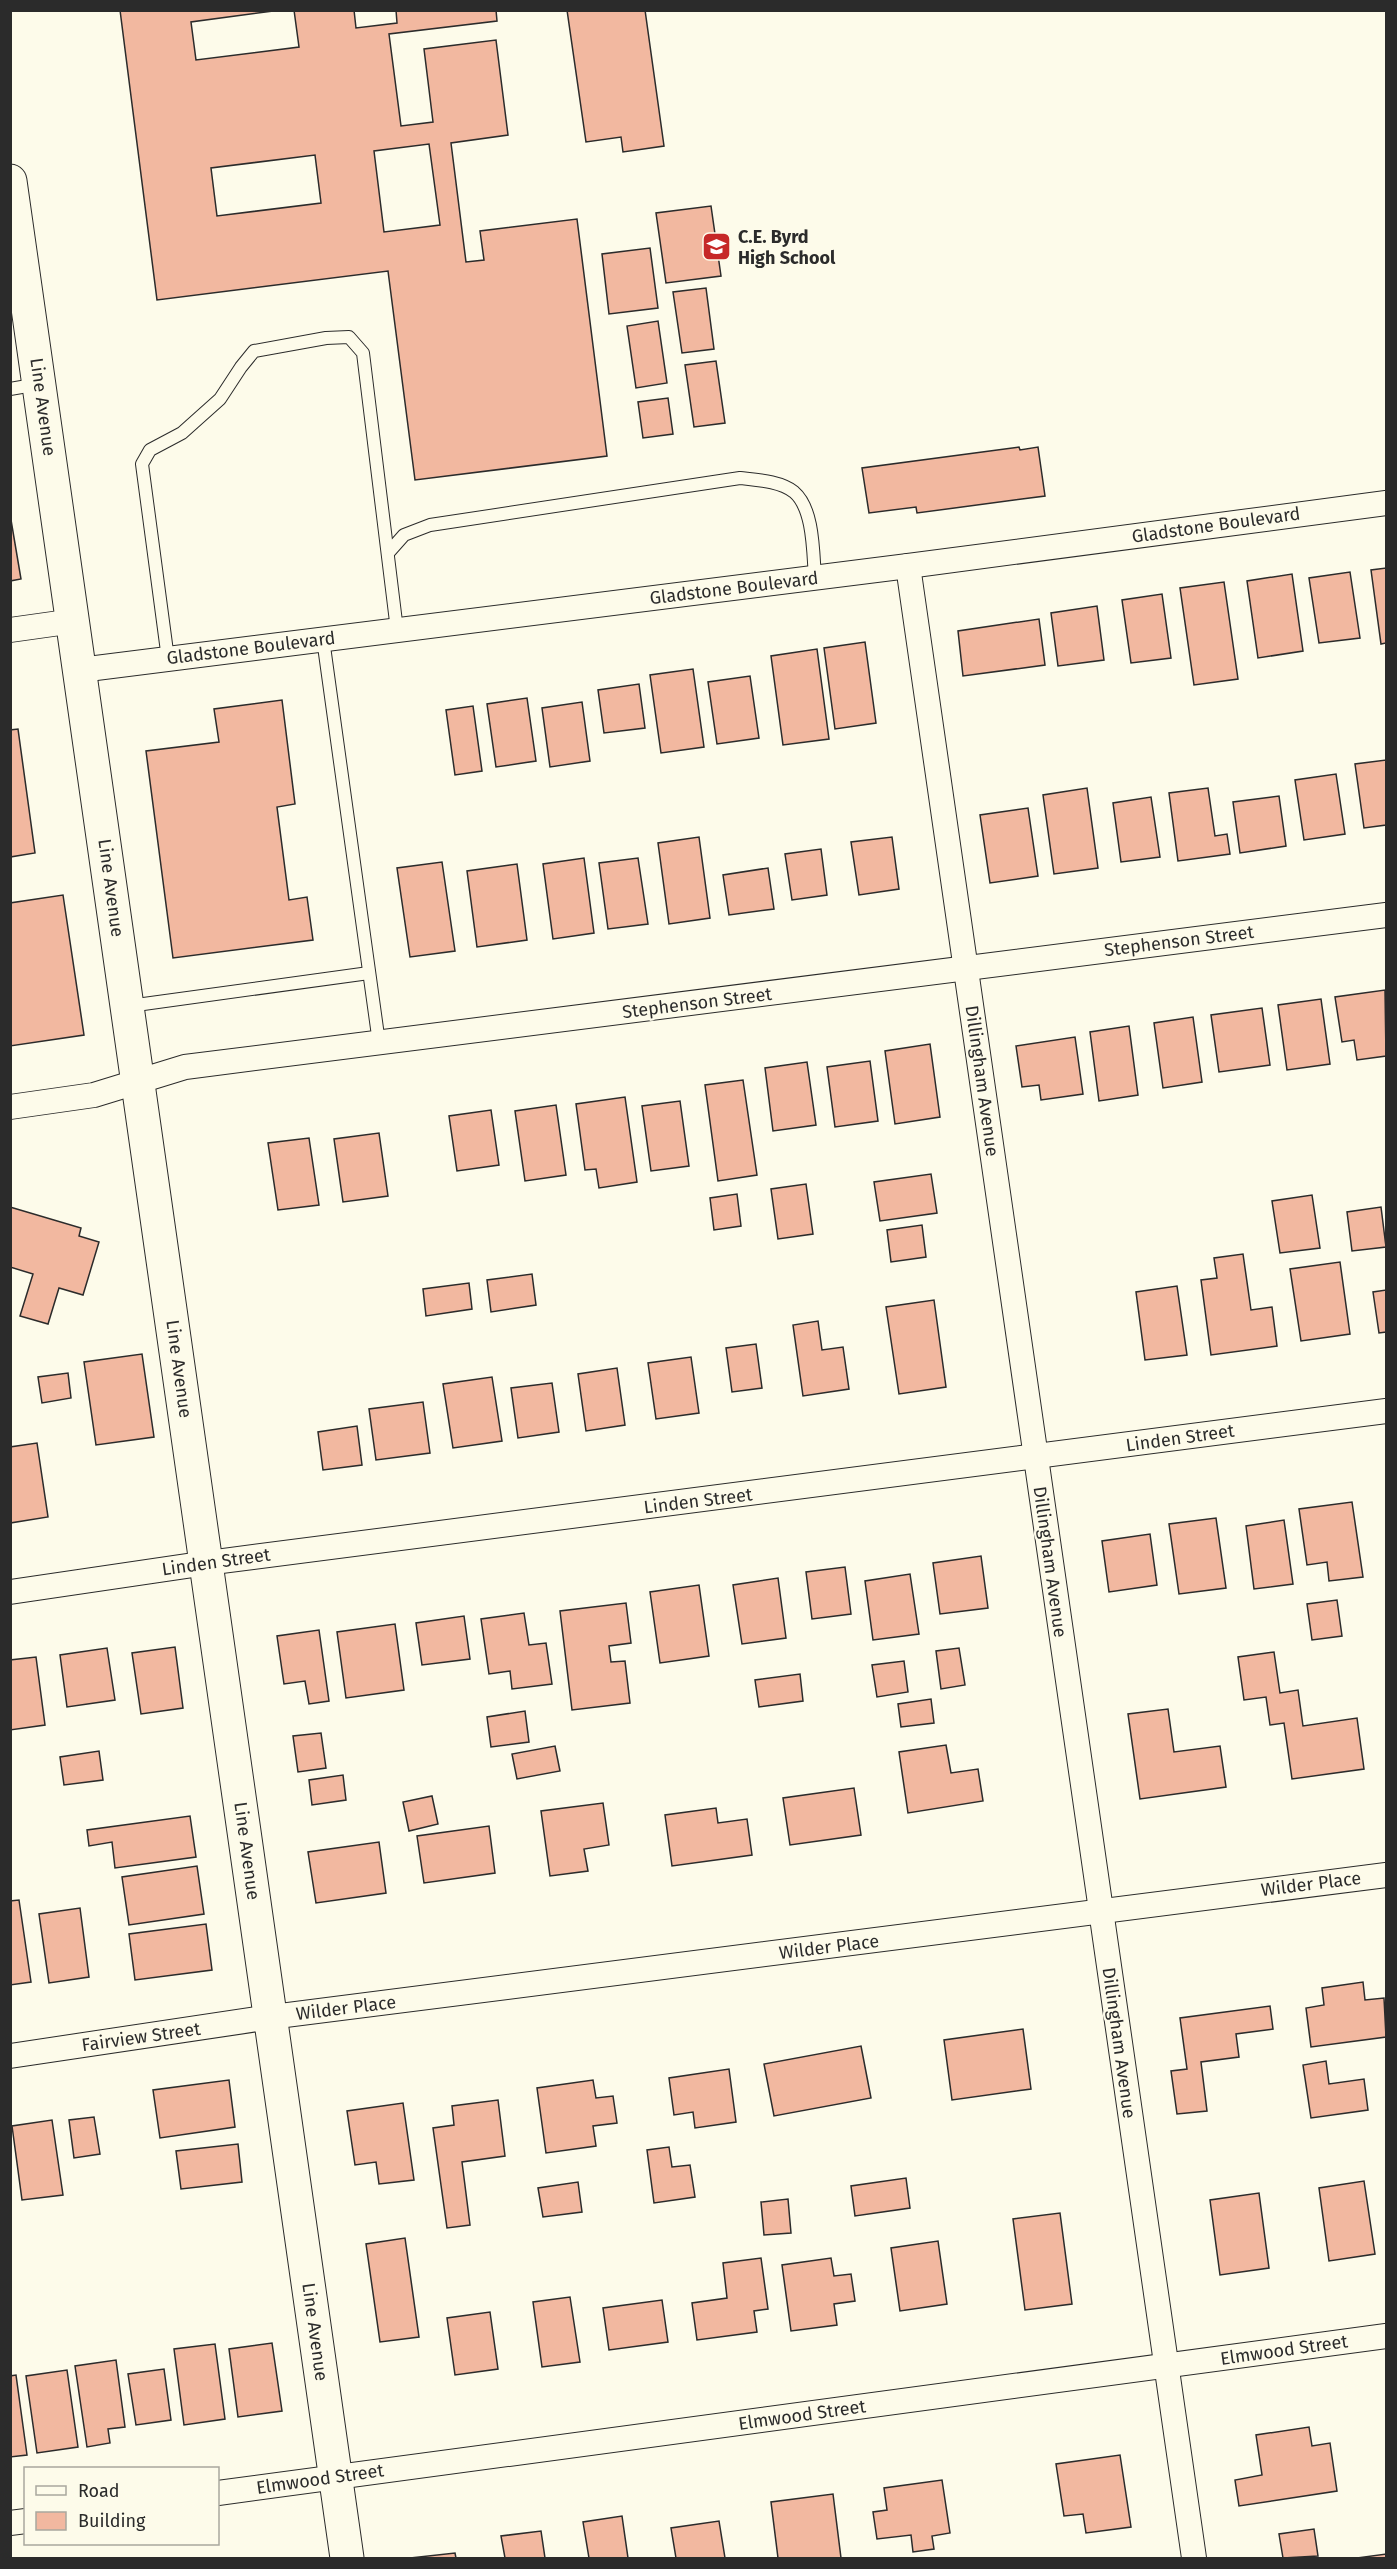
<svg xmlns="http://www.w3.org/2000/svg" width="1397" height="2569" font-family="'Fira Sans',sans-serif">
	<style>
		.building { fill: #f2b8a0; stroke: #2b2b2b; stroke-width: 1.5; fill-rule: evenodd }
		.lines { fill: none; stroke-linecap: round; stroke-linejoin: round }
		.service-casing { stroke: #2b2b2b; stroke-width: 14 }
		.minor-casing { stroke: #2b2b2b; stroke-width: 26 }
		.secondary-casing { stroke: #2b2b2b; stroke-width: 35 }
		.service { stroke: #fdfbea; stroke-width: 12 }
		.minor { stroke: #fdfbea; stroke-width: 24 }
		.secondary { stroke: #fdfbea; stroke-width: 33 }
		.labels { text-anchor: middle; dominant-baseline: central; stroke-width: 4.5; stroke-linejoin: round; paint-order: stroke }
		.poi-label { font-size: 18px; font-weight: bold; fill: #2b2b2b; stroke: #fdfbea; text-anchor: start }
		.street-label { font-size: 18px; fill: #2b2b2b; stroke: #fdfbea }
	</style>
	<rect width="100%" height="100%" fill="#fdfbea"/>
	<!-- building -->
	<g class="building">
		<path d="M 120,10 L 281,10 L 191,22 L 196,60 L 299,47 L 294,10 L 354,10 L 356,28 L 397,23 L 396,10 L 496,10 L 497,21 L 389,34 L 401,126 L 433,122 L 424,49 L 496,40 L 508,135 L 451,143 L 466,262 L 484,260 L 480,231 L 577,219 L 607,456 L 415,480 L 388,271 L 157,300 ZM 429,144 L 440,225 L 384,232 L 374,151 ZM 315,155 L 321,203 L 217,216 L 211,168 Z"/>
		<path d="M 567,10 L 645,10 L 664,146 L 623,152 L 621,137 L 586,142 Z"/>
		<path d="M 711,206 L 721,276 L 666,283 L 656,213 Z"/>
		<path d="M 650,248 L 658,308 L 609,314 L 602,254 Z"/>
		<path d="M 706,288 L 714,349 L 682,353 L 673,292 Z"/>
		<path d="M 658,321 L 667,383 L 636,388 L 627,326 Z"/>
		<path d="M 716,361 L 725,423 L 694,427 L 685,365 Z"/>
		<path d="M 668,398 L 673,434 L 643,438 L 638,402 Z"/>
		<path d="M 1019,447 L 1020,450 L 1038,447 L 1045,496 L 917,513 L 916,507 L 869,513 L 862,468 Z"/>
		<path d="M 10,514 L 21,579 L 10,581 Z"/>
		<path d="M 1386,568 L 1386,643 L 1381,644 L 1371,570 Z"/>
		<path d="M 1350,572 L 1360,638 L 1319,643 L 1309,578 Z"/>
		<path d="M 1292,574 L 1303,651 L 1258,658 L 1247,581 Z"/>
		<path d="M 1224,582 L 1238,679 L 1194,685 L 1180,588 Z"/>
		<path d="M 1162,594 L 1171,658 L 1131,663 L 1122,600 Z"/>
		<path d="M 1097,606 L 1104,660 L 1058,666 L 1051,613 Z"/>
		<path d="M 1039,619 L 1045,665 L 963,676 L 958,631 Z"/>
		<path d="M 865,642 L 876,723 L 835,729 L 824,648 Z"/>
		<path d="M 817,649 L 829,739 L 783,745 L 771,656 Z"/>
		<path d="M 693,669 L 704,747 L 661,753 L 650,675 Z"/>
		<path d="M 750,676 L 759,738 L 717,744 L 708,682 Z"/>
		<path d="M 639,684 L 645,728 L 604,733 L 598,690 Z"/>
		<path d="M 527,698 L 536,761 L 496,767 L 487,704 Z"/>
		<path d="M 282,700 L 295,804 L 277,807 L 289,900 L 307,897 L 313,940 L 173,958 L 146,751 L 219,742 L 214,709 Z"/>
		<path d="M 582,702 L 590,761 L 550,767 L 542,708 Z"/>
		<path d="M 473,706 L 482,771 L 455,775 L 446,710 Z"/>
		<path d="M 18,729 L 35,853 L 10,857 L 10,730 Z"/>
		<path d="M 1386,760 L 1386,825 L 1364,828 L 1355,764 Z"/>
		<path d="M 1336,774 L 1345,834 L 1304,840 L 1295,780 Z"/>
		<path d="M 1087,788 L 1098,868 L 1054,874 L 1043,795 Z"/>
		<path d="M 1208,788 L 1215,836 L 1227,834 L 1230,854 L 1178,861 L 1169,793 Z"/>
		<path d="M 1279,796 L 1286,846 L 1240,853 L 1233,802 Z"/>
		<path d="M 1151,797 L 1160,857 L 1121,862 L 1113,803 Z"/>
		<path d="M 1028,808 L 1038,876 L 990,883 L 980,815 Z"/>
		<path d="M 699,837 L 710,918 L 669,924 L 658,843 Z"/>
		<path d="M 892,837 L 899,889 L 859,895 L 851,842 Z"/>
		<path d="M 821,849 L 827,895 L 792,900 L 785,854 Z"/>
		<path d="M 584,858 L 594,933 L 553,939 L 543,864 Z"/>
		<path d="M 638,858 L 648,924 L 608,929 L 599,863 Z"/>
		<path d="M 442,862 L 455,951 L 410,957 L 397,868 Z"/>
		<path d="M 517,864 L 527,940 L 477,947 L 467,871 Z"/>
		<path d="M 768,868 L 774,909 L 729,915 L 723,875 Z"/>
		<path d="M 63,895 L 84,1035 L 10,1046 L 10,903 Z"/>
		<path d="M 1385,990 L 1386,1056 L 1357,1060 L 1354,1040 L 1342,1042 L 1335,997 Z"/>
		<path d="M 1321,999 L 1330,1064 L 1287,1070 L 1278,1005 Z"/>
		<path d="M 1262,1008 L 1270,1065 L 1219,1072 L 1211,1015 Z"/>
		<path d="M 1193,1017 L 1202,1082 L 1163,1088 L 1154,1023 Z"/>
		<path d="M 1129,1026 L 1138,1095 L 1099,1101 L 1090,1032 Z"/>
		<path d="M 1075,1037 L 1083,1094 L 1041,1100 L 1039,1085 L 1022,1087 L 1016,1046 Z"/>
		<path d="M 930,1044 L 940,1117 L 895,1124 L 885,1051 Z"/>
		<path d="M 870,1061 L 878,1121 L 835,1127 L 827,1067 Z"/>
		<path d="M 807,1062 L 816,1125 L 773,1131 L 765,1068 Z"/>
		<path d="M 743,1080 L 757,1175 L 718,1181 L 705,1085 Z"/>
		<path d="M 625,1097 L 637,1182 L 599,1188 L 596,1169 L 585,1170 L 576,1104 Z"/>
		<path d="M 680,1101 L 689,1166 L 651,1171 L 642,1106 Z"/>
		<path d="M 556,1105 L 566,1175 L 525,1181 L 515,1111 Z"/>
		<path d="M 491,1110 L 499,1165 L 457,1171 L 449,1116 Z"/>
		<path d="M 379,1133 L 388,1196 L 343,1202 L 334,1139 Z"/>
		<path d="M 309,1138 L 319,1205 L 278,1210 L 268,1143 Z"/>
		<path d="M 931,1174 L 937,1213 L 880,1221 L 874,1182 Z"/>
		<path d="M 806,1184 L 813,1234 L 778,1239 L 771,1189 Z"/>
		<path d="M 737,1194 L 741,1226 L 714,1230 L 710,1198 Z"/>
		<path d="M 1312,1195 L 1320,1248 L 1280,1253 L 1272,1201 Z"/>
		<path d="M 10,1207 L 81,1228 L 79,1236 L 99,1242 L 83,1295 L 59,1288 L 48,1324 L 20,1316 L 33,1274 L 10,1267 Z"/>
		<path d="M 1381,1207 L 1386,1247 L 1352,1251 L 1347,1212 Z"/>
		<path d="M 922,1225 L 926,1257 L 891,1262 L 887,1230 Z"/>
		<path d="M 1243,1254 L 1251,1310 L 1272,1307 L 1277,1346 L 1211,1355 L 1201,1280 L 1217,1278 L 1214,1258 Z"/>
		<path d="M 1340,1262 L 1350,1334 L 1301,1341 L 1290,1269 Z"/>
		<path d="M 532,1274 L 536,1305 L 491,1312 L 487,1280 Z"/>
		<path d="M 469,1283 L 472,1309 L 426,1316 L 423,1289 Z"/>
		<path d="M 1177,1286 L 1187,1355 L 1145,1360 L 1136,1292 Z"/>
		<path d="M 1386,1290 L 1386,1332 L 1379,1333 L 1373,1292 Z"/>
		<path d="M 934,1300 L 946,1387 L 899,1394 L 886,1307 Z"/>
		<path d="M 818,1321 L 822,1350 L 843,1347 L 849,1389 L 803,1396 L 793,1325 Z"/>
		<path d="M 756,1344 L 762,1388 L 732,1392 L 726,1348 Z"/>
		<path d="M 142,1354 L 154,1437 L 96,1445 L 84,1362 Z"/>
		<path d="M 691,1357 L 699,1413 L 656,1419 L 648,1363 Z"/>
		<path d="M 617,1368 L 625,1425 L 586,1431 L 578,1374 Z"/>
		<path d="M 68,1373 L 71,1398 L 42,1403 L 38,1377 Z"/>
		<path d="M 492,1377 L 502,1441 L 453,1448 L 443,1384 Z"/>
		<path d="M 552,1383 L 559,1432 L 518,1438 L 511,1388 Z"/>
		<path d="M 423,1402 L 430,1453 L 376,1460 L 369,1409 Z"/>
		<path d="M 357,1426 L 362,1465 L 323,1470 L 318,1432 Z"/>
		<path d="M 37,1443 L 48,1517 L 10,1523 L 10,1447 Z"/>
		<path d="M 1352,1502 L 1363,1577 L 1329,1581 L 1327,1562 L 1307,1565 L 1299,1509 Z"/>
		<path d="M 1216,1518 L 1226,1588 L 1179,1594 L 1169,1524 Z"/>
		<path d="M 1284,1520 L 1293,1584 L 1254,1589 L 1246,1526 Z"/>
		<path d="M 1150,1534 L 1157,1585 L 1109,1592 L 1102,1541 Z"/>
		<path d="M 981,1556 L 988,1608 L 940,1614 L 933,1563 Z"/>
		<path d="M 845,1567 L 851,1614 L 812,1619 L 806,1572 Z"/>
		<path d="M 910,1574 L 919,1634 L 873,1640 L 865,1581 Z"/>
		<path d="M 778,1578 L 786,1638 L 742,1644 L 733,1585 Z"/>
		<path d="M 699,1585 L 709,1656 L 660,1663 L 650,1592 Z"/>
		<path d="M 1337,1600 L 1342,1636 L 1312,1640 L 1307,1604 Z"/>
		<path d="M 626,1603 L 631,1643 L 609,1646 L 611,1662 L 625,1661 L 630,1703 L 572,1710 L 560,1611 Z"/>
		<path d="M 524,1613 L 529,1645 L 546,1643 L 552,1684 L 512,1689 L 510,1671 L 489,1674 L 481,1619 Z"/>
		<path d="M 464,1616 L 470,1659 L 422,1665 L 416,1623 Z"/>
		<path d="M 395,1624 L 404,1690 L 346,1698 L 337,1632 Z"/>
		<path d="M 319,1630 L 329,1701 L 309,1704 L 305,1681 L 284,1684 L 277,1636 Z"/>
		<path d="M 175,1647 L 183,1708 L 141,1714 L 132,1653 Z"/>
		<path d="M 107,1648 L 115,1700 L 67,1707 L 60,1655 Z"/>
		<path d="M 959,1648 L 965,1685 L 941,1689 L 936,1651 Z"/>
		<path d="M 1274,1652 L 1280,1693 L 1298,1690 L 1303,1726 L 1357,1718 L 1364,1769 L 1292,1779 L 1284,1723 L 1270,1725 L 1266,1697 L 1244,1700 L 1238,1657 Z"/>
		<path d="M 36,1657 L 45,1725 L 10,1730 L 10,1660 Z"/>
		<path d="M 904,1661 L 908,1692 L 877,1697 L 872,1665 Z"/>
		<path d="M 800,1674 L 803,1701 L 759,1707 L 755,1680 Z"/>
		<path d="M 931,1699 L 934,1723 L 901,1727 L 898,1704 Z"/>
		<path d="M 1168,1709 L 1174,1752 L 1220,1746 L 1226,1787 L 1140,1799 L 1128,1714 Z"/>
		<path d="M 525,1711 L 529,1742 L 491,1747 L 487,1717 Z"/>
		<path d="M 321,1733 L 326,1768 L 298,1772 L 293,1736 Z"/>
		<path d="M 946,1745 L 951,1773 L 978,1769 L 983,1801 L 908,1813 L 899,1752 Z"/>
		<path d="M 555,1746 L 560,1771 L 517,1779 L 512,1754 Z"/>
		<path d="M 99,1751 L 103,1780 L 64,1785 L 60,1757 Z"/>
		<path d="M 343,1775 L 346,1800 L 312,1805 L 309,1780 Z"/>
		<path d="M 854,1788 L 861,1835 L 790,1845 L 783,1798 Z"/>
		<path d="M 432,1796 L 438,1824 L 409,1831 L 403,1802 Z"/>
		<path d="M 603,1803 L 609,1845 L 584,1849 L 588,1871 L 550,1876 L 541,1811 Z"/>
		<path d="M 716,1808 L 718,1823 L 747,1819 L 752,1855 L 672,1866 L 665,1815 Z"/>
		<path d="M 190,1816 L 196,1857 L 115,1868 L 112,1842 L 89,1846 L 87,1830 Z"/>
		<path d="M 489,1826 L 495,1873 L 424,1883 L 417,1836 Z"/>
		<path d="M 379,1842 L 386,1893 L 316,1903 L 308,1852 Z"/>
		<path d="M 197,1866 L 204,1914 L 129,1925 L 122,1877 Z"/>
		<path d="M 19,1900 L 31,1982 L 10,1985 L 10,1901 Z"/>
		<path d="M 80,1908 L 89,1977 L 49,1983 L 39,1914 Z"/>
		<path d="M 206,1924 L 212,1970 L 135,1980 L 129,1934 Z"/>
		<path d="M 1363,1982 L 1365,2000 L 1384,1998 L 1386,2037 L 1311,2047 L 1306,2008 L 1324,2005 L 1322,1988 Z"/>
		<path d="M 1270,2006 L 1273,2029 L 1236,2034 L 1239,2057 L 1201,2062 L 1207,2111 L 1177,2114 L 1171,2071 L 1187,2069 L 1180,2018 Z"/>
		<path d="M 1023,2029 L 1031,2089 L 952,2100 L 944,2040 Z"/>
		<path d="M 861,2046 L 871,2098 L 774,2116 L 764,2064 Z"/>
		<path d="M 1326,2061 L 1329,2084 L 1364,2079 L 1368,2110 L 1311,2118 L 1303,2065 Z"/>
		<path d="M 729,2069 L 736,2122 L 695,2128 L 693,2112 L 674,2115 L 669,2078 Z"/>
		<path d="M 229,2080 L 235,2127 L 160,2138 L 153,2090 Z"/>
		<path d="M 593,2080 L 596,2098 L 613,2096 L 617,2123 L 593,2126 L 596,2146 L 546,2153 L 537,2088 Z"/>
		<path d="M 498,2100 L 505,2156 L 462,2162 L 470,2225 L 447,2228 L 433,2128 L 454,2125 L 452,2106 Z"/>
		<path d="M 403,2103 L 414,2180 L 379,2184 L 376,2162 L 355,2165 L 347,2111 Z"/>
		<path d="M 94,2117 L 100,2154 L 74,2158 L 69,2120 Z"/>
		<path d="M 52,2120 L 63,2195 L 22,2200 L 12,2126 Z"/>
		<path d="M 238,2144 L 242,2182 L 181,2189 L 176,2151 Z"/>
		<path d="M 669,2147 L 672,2167 L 690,2165 L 695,2197 L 654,2203 L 647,2150 Z"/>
		<path d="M 906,2178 L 910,2208 L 855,2216 L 851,2186 Z"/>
		<path d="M 1364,2181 L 1375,2254 L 1329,2261 L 1319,2188 Z"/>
		<path d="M 578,2182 L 582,2212 L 543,2217 L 538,2188 Z"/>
		<path d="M 1259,2193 L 1269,2268 L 1220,2275 L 1210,2200 Z"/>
		<path d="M 788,2199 L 791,2233 L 764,2235 L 761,2202 Z"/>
		<path d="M 1060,2213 L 1072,2304 L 1025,2310 L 1013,2219 Z"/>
		<path d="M 405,2238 L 419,2337 L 380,2342 L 366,2244 Z"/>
		<path d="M 938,2241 L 947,2304 L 900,2311 L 891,2248 Z"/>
		<path d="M 761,2258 L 768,2309 L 754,2311 L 757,2332 L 697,2340 L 692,2303 L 727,2298 L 723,2263 Z"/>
		<path d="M 831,2258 L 834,2276 L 851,2274 L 855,2301 L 834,2304 L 837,2325 L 791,2331 L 782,2265 Z"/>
		<path d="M 570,2297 L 580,2362 L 542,2367 L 533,2302 Z"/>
		<path d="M 662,2300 L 668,2342 L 609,2350 L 603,2308 Z"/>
		<path d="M 490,2312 L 498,2369 L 455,2375 L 447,2318 Z"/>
		<path d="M 272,2343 L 282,2411 L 238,2417 L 229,2349 Z"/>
		<path d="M 215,2344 L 225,2419 L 184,2425 L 174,2349 Z"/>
		<path d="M 116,2360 L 125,2427 L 108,2429 L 110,2443 L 87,2447 L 75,2366 Z"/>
		<path d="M 164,2369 L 171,2420 L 136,2425 L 128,2374 Z"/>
		<path d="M 67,2370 L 78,2447 L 37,2453 L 26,2376 Z"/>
		<path d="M 16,2375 L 27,2455 L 10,2457 L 10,2376 Z"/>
		<path d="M 1309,2427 L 1312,2446 L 1330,2443 L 1337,2491 L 1239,2506 L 1235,2480 L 1262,2475 L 1256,2435 Z"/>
		<path d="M 1120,2455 L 1131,2527 L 1086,2533 L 1083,2514 L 1064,2516 L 1056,2464 Z"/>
		<path d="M 942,2480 L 950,2533 L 932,2536 L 934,2549 L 913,2552 L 911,2535 L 877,2539 L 873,2512 L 887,2510 L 884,2488 Z"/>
		<path d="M 833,2494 L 841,2558 L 778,2558 L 771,2502 Z"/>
		<path d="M 622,2516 L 628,2558 L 589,2558 L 583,2522 Z"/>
		<path d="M 719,2521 L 725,2558 L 676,2558 L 671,2528 Z"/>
		<path d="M 1314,2529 L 1318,2556 L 1283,2558 L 1279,2534 Z"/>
		<path d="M 541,2531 L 545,2558 L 505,2558 L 501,2536 Z"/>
		<path d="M 455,2553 L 456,2558 L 410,2558 Z"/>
		<path d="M 1386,2554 L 1386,2558 L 1357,2558 Z"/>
	</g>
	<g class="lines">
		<defs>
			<g id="service">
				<path d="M 10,389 L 39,384"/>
				<path d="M 388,553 L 404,535 L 430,525 L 740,478 C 757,480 780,481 794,492 C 814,509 813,553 815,578"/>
				<path d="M 323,639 L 379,1043"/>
				<path d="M 168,659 L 142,464 L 150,450 L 182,433 L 220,399 L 241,367 L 254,351 L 326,338 L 349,337 L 363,353 L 397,630"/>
				<path d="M 129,1006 L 369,973"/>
			</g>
			<g id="minor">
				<path d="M 908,566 L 1194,2558"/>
				<path d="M 10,630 L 74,621"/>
				<path d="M 80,670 L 908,566 L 1386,503"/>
				<path d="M 10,1107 L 94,1095 L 185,1067 L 1386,915"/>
				<path d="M 10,1592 L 207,1563 L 1386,1411"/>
				<path d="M 10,2056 L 271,2017 L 1386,1875"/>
				<path d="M 218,2493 L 1386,2336"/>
				<path d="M 10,2523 L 26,2521"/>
			</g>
			<path id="secondary" d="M 10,181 L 347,2558"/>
		</defs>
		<!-- service casing -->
		<use href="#service" class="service-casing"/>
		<!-- minor casing -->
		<use href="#minor" class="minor-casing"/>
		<!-- secondary casing -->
		<use href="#secondary" class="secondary-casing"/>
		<!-- service -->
		<use href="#service" class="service"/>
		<!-- minor -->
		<use href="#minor" class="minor"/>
		<!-- secondary -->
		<use href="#secondary" class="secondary"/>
	</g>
	<!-- icons -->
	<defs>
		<symbol id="school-square" viewBox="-11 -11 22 22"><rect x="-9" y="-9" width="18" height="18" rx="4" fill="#c62828" stroke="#fdfbea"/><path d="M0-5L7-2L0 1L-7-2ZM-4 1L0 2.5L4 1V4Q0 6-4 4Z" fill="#fff"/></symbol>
	</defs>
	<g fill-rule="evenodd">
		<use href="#school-square" x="700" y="230" width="33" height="33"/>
	</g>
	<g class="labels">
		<!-- poi labels -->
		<g class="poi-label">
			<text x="738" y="237">C.E. Byrd<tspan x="738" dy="21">High School</tspan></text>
		</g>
		<!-- street labels -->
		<g class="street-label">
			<text transform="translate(43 407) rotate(82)">Line Avenue</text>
			<text transform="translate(1216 525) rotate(-8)">Gladstone Boulevard</text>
			<text transform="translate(734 588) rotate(-7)">Gladstone Boulevard</text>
			<text transform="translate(251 648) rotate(-7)">Gladstone Boulevard</text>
			<text transform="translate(111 888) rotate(82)">Line Avenue</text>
			<text transform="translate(1179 941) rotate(-7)">Stephenson Street</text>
			<text transform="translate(697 1003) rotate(-7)">Stephenson Street</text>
			<text transform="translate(982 1081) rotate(82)">Dillingham Avenue</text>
			<text transform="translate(179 1369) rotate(82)">Line Avenue</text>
			<text transform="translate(1180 1438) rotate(-8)">Linden Street</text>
			<text transform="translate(698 1501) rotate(-7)">Linden Street</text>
			<text transform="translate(216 1562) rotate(-8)">Linden Street</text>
			<text transform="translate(1050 1562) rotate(82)">Dillingham Avenue</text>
			<text transform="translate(247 1851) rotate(82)">Line Avenue</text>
			<text transform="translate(1311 1884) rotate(-7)">Wilder Place</text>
			<text transform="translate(829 1947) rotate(-7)">Wilder Place</text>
			<text transform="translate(346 2008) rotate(-7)">Wilder Place</text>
			<text transform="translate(141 2037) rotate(-8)">Fairview Street</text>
			<text transform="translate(1119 2043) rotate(82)">Dillingham Avenue</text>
			<text transform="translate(315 2332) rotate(82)">Line Avenue</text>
			<text transform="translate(1284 2350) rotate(-8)">Elmwood Street</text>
			<text transform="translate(802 2415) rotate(-8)">Elmwood Street</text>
			<text transform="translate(320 2479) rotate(-8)">Elmwood Street</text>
		</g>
	</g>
	<!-- border -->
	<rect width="1397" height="2569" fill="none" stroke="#2b2b2b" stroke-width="24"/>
	<!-- legend -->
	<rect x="24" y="2467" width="195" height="78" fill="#fdfbea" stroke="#a9a89e" stroke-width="1.5"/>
	<rect x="36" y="2486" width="30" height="9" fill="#fdfbea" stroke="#a9a89e" stroke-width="1.5"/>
	<text x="78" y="2497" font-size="18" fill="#2b2b2b">Road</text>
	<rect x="36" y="2512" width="30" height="18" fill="#f2b8a0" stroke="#a9a89e" stroke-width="1.5"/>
	<text x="78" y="2527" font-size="18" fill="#2b2b2b">Building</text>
</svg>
